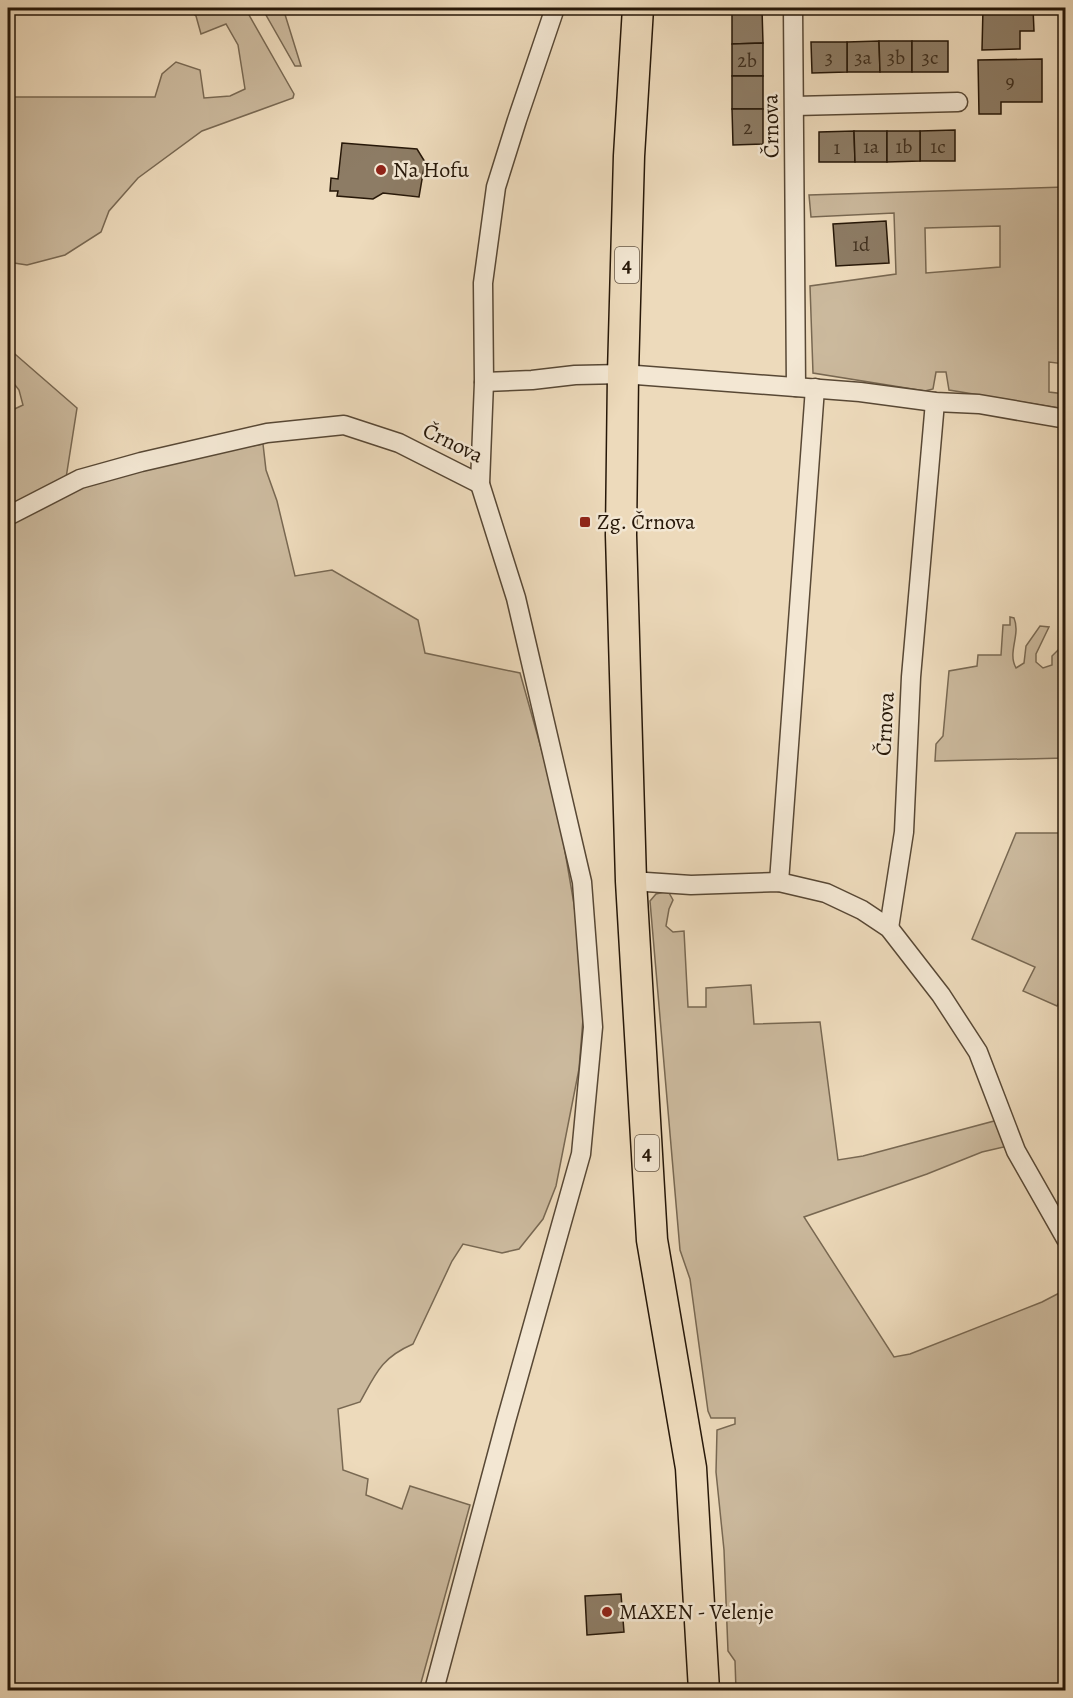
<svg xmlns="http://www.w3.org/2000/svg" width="1073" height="1698" font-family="Alegreya,serif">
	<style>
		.green { fill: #cbb99d; stroke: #786852; stroke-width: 1.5; fill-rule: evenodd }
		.building { fill: #8d7c65; stroke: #261708; stroke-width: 1.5 }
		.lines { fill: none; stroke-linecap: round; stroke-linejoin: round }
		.street-casing { stroke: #584835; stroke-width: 21 }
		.primary-casing { stroke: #261708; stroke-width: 33 }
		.street { stroke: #f3e7d3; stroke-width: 18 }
		.primary { stroke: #eddabb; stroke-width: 30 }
		.poi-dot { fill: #8f2418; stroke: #f3e7d3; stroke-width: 2 }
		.labels { text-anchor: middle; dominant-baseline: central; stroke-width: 5; stroke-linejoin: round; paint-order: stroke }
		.number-label { font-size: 20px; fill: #40301f }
		.shield { fill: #f3e7d3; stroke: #645545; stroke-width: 1.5 }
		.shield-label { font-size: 21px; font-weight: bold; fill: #261708 }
		.street-label { font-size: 22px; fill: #261708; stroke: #f3e7d3 }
		.poi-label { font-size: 22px; fill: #261708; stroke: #f3e7d3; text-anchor: start }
	</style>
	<rect width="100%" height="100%" fill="#eddabb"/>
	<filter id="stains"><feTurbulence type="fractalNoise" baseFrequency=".00333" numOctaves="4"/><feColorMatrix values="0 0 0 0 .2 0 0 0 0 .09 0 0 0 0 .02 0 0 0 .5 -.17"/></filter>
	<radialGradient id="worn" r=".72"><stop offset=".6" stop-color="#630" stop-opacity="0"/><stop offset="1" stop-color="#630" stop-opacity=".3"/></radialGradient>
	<!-- green -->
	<g class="green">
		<path d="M 187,8 L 245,8 L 294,94 L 293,98 L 202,131 L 138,178 L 109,211 L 101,232 L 65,255 L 27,265 L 14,263 L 8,259 L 8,97 L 155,97 L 162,74 L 176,62 L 200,70 L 204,98 L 230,96 L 245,89 L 238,45 L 226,24 L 201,34 L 196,16 Z"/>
		<path d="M 262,8 L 283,8 L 301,66 L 295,66 Z"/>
		<path d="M 1065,187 L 1065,364 L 1049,362 L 1049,392 L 1065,394 L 1065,409 L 949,390 L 946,372 L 936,372 L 933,389 L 925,391 L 813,373 L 810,286 L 896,274 L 894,213 L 811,217 L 809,195 ZM 1000,226 L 1000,267 L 926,273 L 925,228 Z"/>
		<path d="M 8,348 L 77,408 L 66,478 L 8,506 L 8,412 L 23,405 L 19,390 L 8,376 Z"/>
		<path d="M 263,444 L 266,470 L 277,501 L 295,576 L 332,570 L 418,620 L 425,653 L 520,673 L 557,805 L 574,904 L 581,962 L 583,1019 L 579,1069 L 556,1186 L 543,1219 L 519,1249 L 502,1253 L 463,1244 L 452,1261 L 413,1344 C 381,1358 376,1373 360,1402 L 338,1409 L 343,1470 L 368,1479 L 366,1495 L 402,1509 L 410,1486 L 470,1505 L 419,1690 L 8,1690 L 8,523 C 48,503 88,483 131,470 C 174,457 219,452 263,444 Z"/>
		<path d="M 1010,617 L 1014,618 C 1021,635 1007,652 1016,668 L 1024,663 L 1026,646 L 1040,626 L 1049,627 L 1036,654 L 1036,662 L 1043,668 L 1052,665 L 1052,656 L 1065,643 L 1065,758 L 935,761 L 936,744 L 943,736 L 949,671 L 977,666 L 978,655 L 1001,655 L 1003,625 L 1010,625 Z"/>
		<path d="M 1065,822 L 1066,998 L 1062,996 L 1057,1006 L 1023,991 L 1035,967 L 972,939 L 1016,833 L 1064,833 Z"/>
		<path d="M 668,891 L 673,900 L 669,909 L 666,926 L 673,932 L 684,931 L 688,1007 L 706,1007 L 706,988 L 751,985 L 754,1024 L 820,1022 L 838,1160 L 863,1156 L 998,1120 L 1008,1146 L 982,1152 L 927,1174 L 804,1217 L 894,1357 L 910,1354 L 1042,1302 L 1065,1290 L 1065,1690 L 736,1690 L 735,1661 L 728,1651 L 724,1550 L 716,1472 L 717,1430 L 735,1424 L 735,1418 L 711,1418 L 708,1411 L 690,1279 L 680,1250 L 650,901 L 656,894 Z"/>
	</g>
	<!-- building -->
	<g class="building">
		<path d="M 983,8 L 1033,8 L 1034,31 L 1020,31 L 1020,49 L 982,50 Z"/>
		<path d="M 732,9 L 762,9 L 763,43 L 732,44 Z"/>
		<path d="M 879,41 L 880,72 L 847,72 L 847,42 Z"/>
		<path d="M 879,41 L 912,41 L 912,72 L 880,72 Z"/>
		<rect x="912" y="41" width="36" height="31"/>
		<path d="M 811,42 L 847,42 L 847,72 L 812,73 Z"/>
		<path d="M 763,43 L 763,76 L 732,76 L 732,44 Z"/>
		<path d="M 1042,59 L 1042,102 L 1001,102 L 1001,114 L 979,114 L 978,60 Z"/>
		<rect x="732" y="76" width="31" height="33"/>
		<path d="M 732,109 L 763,109 L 763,144 L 733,145 Z"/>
		<path d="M 955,130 L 955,161 L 920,161 L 920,131 Z"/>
		<path d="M 854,131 L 855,162 L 819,162 L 819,132 Z"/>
		<path d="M 854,131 L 887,131 L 887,162 L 855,162 Z"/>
		<path d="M 887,131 L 920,131 L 920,161 L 887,162 Z"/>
		<path d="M 342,143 L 417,149 L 425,162 L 419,197 L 383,193 L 373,199 L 337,196 L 338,191 L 330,191 L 331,178 L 338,179 Z"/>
		<path d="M 886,221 L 889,263 L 836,266 L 833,224 Z"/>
		<path d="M 621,1594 L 624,1632 L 587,1635 L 585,1596 Z"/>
	</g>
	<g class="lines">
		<defs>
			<g id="street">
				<path d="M 793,8 L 796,387"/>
				<path d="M 795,106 L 958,102"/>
				<path d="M 484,382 L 532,380 L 575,375 L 623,374 L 860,392 L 935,402 L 979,404 L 1066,419"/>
				<path d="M 8,516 L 80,479 L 141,462 L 267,433 L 344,425 L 399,443 L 480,484"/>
				<path d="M 631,881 L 691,885 L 779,882 L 826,893 L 862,910 L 889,928 L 941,995 L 978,1052 L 1016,1151 L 1066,1239"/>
				<path d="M 779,882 L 815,388"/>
				<path d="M 889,928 L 904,832 L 911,677 L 935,402"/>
				<path d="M 434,1690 L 506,1421 L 581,1154 L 593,1027 L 582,882 L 516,598 L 480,484 L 484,382 L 483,283 L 496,187 L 517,120 L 555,8"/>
			</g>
			<path id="primary" d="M 638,8 L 629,156 L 623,374 L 621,535 L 631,881 L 652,1240 L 691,1468 L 704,1690"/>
		</defs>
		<!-- street casing -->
		<use href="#street" class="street-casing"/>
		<!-- primary casing -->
		<use href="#primary" class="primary-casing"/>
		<!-- street -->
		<use href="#street" class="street"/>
		<!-- primary -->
		<use href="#primary" class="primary"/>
	</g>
	<!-- markers -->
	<g class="poi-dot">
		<circle cx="381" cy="170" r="6"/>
		<rect x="579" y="516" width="12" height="12" rx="3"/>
		<circle cx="607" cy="1612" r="6"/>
	</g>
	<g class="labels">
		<!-- number labels -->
		<g class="number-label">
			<text x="829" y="57">3</text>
			<text x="863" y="57">3a</text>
			<text x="896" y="57">3b</text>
			<text x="930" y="57">3c</text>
			<text x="747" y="60">2b</text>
			<text x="1010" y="81">9</text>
			<text x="748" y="127">2</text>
			<text x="871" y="146">1a</text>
			<text x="904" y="146">1b</text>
			<text x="938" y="146">1c</text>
			<text x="837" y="147">1</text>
			<text x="861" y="244">1d</text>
		</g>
		<!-- shield labels -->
		<g class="shield">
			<rect x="615" y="247" width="24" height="36" rx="4.5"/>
			<rect x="635" y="1135" width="24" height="36" rx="4.5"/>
		</g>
		<g class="shield-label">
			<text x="627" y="265">4</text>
			<text x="647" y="1153">4</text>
		</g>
		<!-- street labels -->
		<g class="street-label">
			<text transform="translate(771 126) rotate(-91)">Črnova</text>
			<text transform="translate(453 443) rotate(26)">Črnova</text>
			<text transform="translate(885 724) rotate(-87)">Črnova</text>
		</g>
		<!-- poi labels -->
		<g class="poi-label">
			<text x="393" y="170">Na Hofu</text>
			<text x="597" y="522">Zg. Črnova</text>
			<text x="619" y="1612">MAXEN - Velenje</text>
		</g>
	</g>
	<!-- margin -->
	<rect width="1073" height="1698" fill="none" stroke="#eddabb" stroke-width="30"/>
	<rect x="9" y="9" width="1055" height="1680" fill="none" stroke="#261708" stroke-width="3"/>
	<rect x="15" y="15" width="1043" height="1668" fill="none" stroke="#261708" stroke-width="1.5"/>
	<rect width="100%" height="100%" filter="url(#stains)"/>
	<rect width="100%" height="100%" fill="url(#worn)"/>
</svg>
